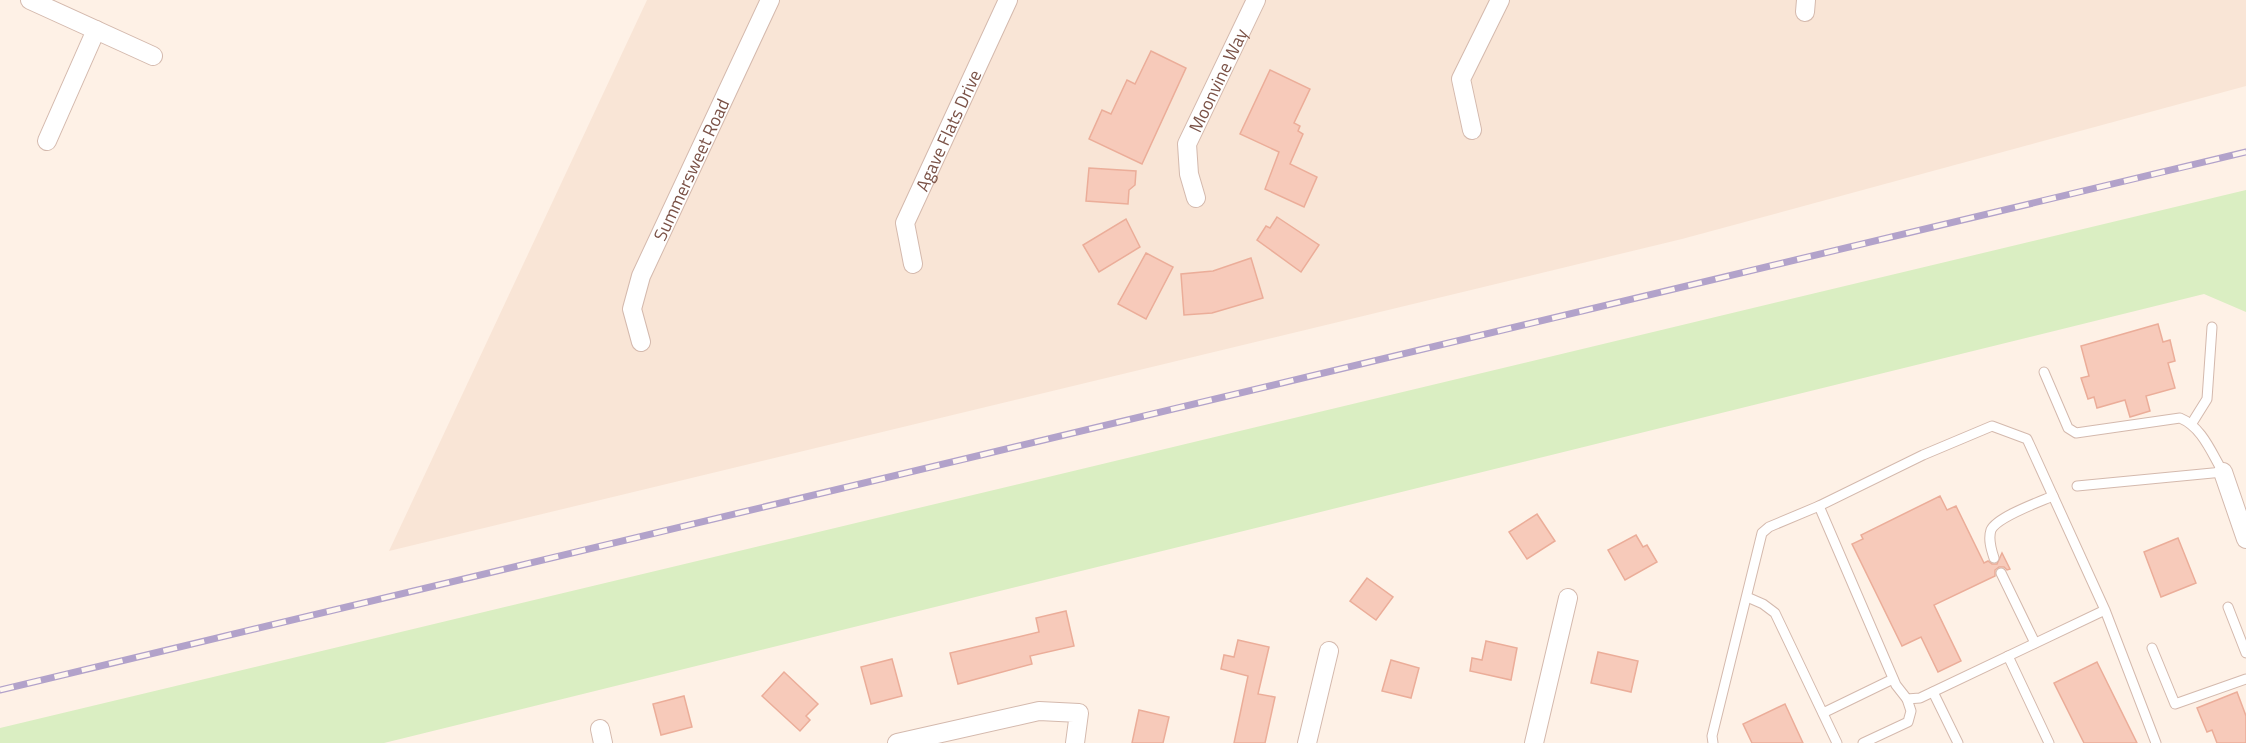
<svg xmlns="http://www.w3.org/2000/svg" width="2246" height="743" font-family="'Titillium Web',sans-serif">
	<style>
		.residential { fill: #f9e5d6 }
		.green { fill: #daeec2 }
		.building { fill: #f7caba; stroke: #ebad99; stroke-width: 1.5 }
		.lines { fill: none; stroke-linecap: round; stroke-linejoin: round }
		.lane-casing { stroke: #d4b9ad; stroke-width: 11 }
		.street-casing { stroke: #d4b9ad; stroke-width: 20 }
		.lane { stroke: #fff; stroke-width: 9 }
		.street { stroke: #fff; stroke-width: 18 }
		.rail-casing { stroke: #b2a2ca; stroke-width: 7 }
		.rail { stroke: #fff6ee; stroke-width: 4.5; stroke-dasharray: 14; stroke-linecap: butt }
		.labels { text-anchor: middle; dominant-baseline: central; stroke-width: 6; stroke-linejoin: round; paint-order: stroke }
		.street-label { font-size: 18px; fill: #7b5247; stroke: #fff6ee }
	</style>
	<rect width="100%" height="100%" fill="#fef1e6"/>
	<!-- residential -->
	<path class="residential" d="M 647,0 L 2246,0 L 2246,86 L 1682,239 L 389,551 Z"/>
	<!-- green -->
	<path class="green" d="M 2246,190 L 2246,312 L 2204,294 L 384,743 L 0,743 L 0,728 Z"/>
	<!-- building -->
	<g class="building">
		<path d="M 1151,51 L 1186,68 L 1142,164 L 1089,139 L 1102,110 L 1111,114 L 1127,80 L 1135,84 Z"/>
		<path d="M 1270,70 L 1310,89 L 1294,123 L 1300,126 L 1298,131 L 1303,134 L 1290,164 L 1317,177 L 1304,207 L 1265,189 L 1279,152 L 1240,134 Z"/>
		<path d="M 1089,168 L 1136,171 L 1135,185 L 1129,190 L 1128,204 L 1086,201 Z"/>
		<path d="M 1277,217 L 1319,245 L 1301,272 L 1257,240 L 1266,226 L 1270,228 Z"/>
		<path d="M 1126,219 L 1140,247 L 1099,272 L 1083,245 Z"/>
		<path d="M 1146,253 L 1173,267 L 1146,319 L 1118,304 Z"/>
		<path d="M 1251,258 L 1263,298 L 1212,313 L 1184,315 L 1181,274 L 1213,271 Z"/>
		<path d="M 2158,324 L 2163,342 L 2170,340 L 2175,361 L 2168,363 L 2175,388 L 2146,396 L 2150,411 L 2130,417 L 2125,400 L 2097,408 L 2094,397 L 2088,399 L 2081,378 L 2089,376 L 2081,346 Z"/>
		<path d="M 1940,496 L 1947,510 L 1956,506 L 1984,563 L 1988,561 L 1992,564 L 1997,564 L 2002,553 L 2010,569 L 2007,570 L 2004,567 L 1999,567 L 1995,570 L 1995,576 L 1934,605 L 1961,661 L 1938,672 L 1921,637 L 1902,646 L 1852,544 L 1863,539 L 1861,535 Z"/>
		<path d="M 1537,514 L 1555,541 L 1527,559 L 1509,532 Z"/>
		<path d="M 1636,535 L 1643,547 L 1647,545 L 1657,562 L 1625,580 L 1608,550 Z"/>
		<path d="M 2178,538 L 2196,583 L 2161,597 L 2144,552 Z"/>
		<path d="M 1367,578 L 1393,597 L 1376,620 L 1350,601 Z"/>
		<path d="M 1066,611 L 1074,646 L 1030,656 L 1032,664 L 958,684 L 950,653 L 1039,632 L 1036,618 Z"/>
		<path d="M 1238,640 L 1269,647 L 1258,694 L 1275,697 L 1265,743 L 1234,743 L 1248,676 L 1221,669 L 1224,655 L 1234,657 Z"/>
		<path d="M 1486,641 L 1517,648 L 1511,680 L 1470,671 L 1472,658 L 1482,660 Z"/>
		<path d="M 1598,652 L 1638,661 L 1631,692 L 1591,683 Z"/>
		<path d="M 892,659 L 902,696 L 871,704 L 861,667 Z"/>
		<path d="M 1391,660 L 1419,668 L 1411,698 L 1382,691 Z"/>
		<path d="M 2097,662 L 2137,743 L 2084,743 L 2054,683 Z"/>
		<path d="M 784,672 L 818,704 L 806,716 L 810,720 L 800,731 L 762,696 Z"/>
		<path d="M 2237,692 L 2246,716 L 2246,743 L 2217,743 L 2212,730 L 2207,732 L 2197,708 Z"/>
		<path d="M 684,696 L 692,727 L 661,735 L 653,704 Z"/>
		<path d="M 1785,704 L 1803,743 L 1752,743 L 1743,724 Z"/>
		<path d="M 1139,710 L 1169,717 L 1163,743 L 1132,743 Z"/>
	</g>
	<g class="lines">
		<defs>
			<g id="lane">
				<path d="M 2044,372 L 2068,428 L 2076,433 L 2180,418 C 2202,427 2211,452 2223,472 L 2077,486"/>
				<path d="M 2192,423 L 2207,399 L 2212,327"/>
				<path d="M 1994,558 C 1991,549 1988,539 1991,530 C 1997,517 2039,502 2053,496"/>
				<path d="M 2001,573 L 2035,643"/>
				<path d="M 1747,597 L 1763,604 L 1775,613 L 1837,743"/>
				<path d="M 2228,607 L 2246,653"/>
				<path d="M 2105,610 L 1920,698 L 1907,699 L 1896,685 L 1819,506 L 1923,455 L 1992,426 L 2027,439 L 2105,610 L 2156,743"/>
				<path d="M 2152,648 L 2175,704 L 2246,679"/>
				<path d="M 2008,656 L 2049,743"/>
				<path d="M 1933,692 L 1958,743"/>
				<path d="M 1823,713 L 1893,679"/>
				<path d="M 1713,743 L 1712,736 L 1762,533 L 1769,527 L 1819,506"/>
				<path d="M 1863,743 L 1908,722 L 1911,711 L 1907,699"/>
			</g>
			<g id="street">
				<path d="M 30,0 L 153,56"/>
				<path d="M 1805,12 L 1806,0"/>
				<path d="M 1472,130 L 1461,79 L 1500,0"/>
				<path d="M 47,141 L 96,30"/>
				<path id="s1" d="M 1196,198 L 1189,174 L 1187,144 L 1256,0"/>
				<path id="s2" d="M 913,264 L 905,223 L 1008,0"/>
				<path id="s3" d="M 641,342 L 632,309 L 641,276 L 770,0"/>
				<path d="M 2223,472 L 2246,539"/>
				<path d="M 600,729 L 603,743"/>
				<path d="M 897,743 L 1039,711 L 1079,713 L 1075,743"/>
				<path d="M 1307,743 L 1329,651"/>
				<path d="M 1534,743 L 1568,598"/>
			</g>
		</defs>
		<!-- lane casing -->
		<use href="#lane" class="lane-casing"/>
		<!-- street casing -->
		<use href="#street" class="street-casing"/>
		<!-- lane -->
		<use href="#lane" class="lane"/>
		<!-- street -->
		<use href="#street" class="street"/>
		<defs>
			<path id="rail" d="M 0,690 L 2246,152"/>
		</defs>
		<!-- rail casing -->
		<use href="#rail" class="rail-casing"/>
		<!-- rail -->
		<use href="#rail" class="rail"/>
	</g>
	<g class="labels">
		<!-- street labels -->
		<g class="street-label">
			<text stroke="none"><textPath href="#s1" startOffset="126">Moonvine Way</textPath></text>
			<text stroke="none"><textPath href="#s2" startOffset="144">Agave Flats Drive</textPath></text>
			<text stroke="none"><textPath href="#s3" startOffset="186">Summersweet Road</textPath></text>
		</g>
	</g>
</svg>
